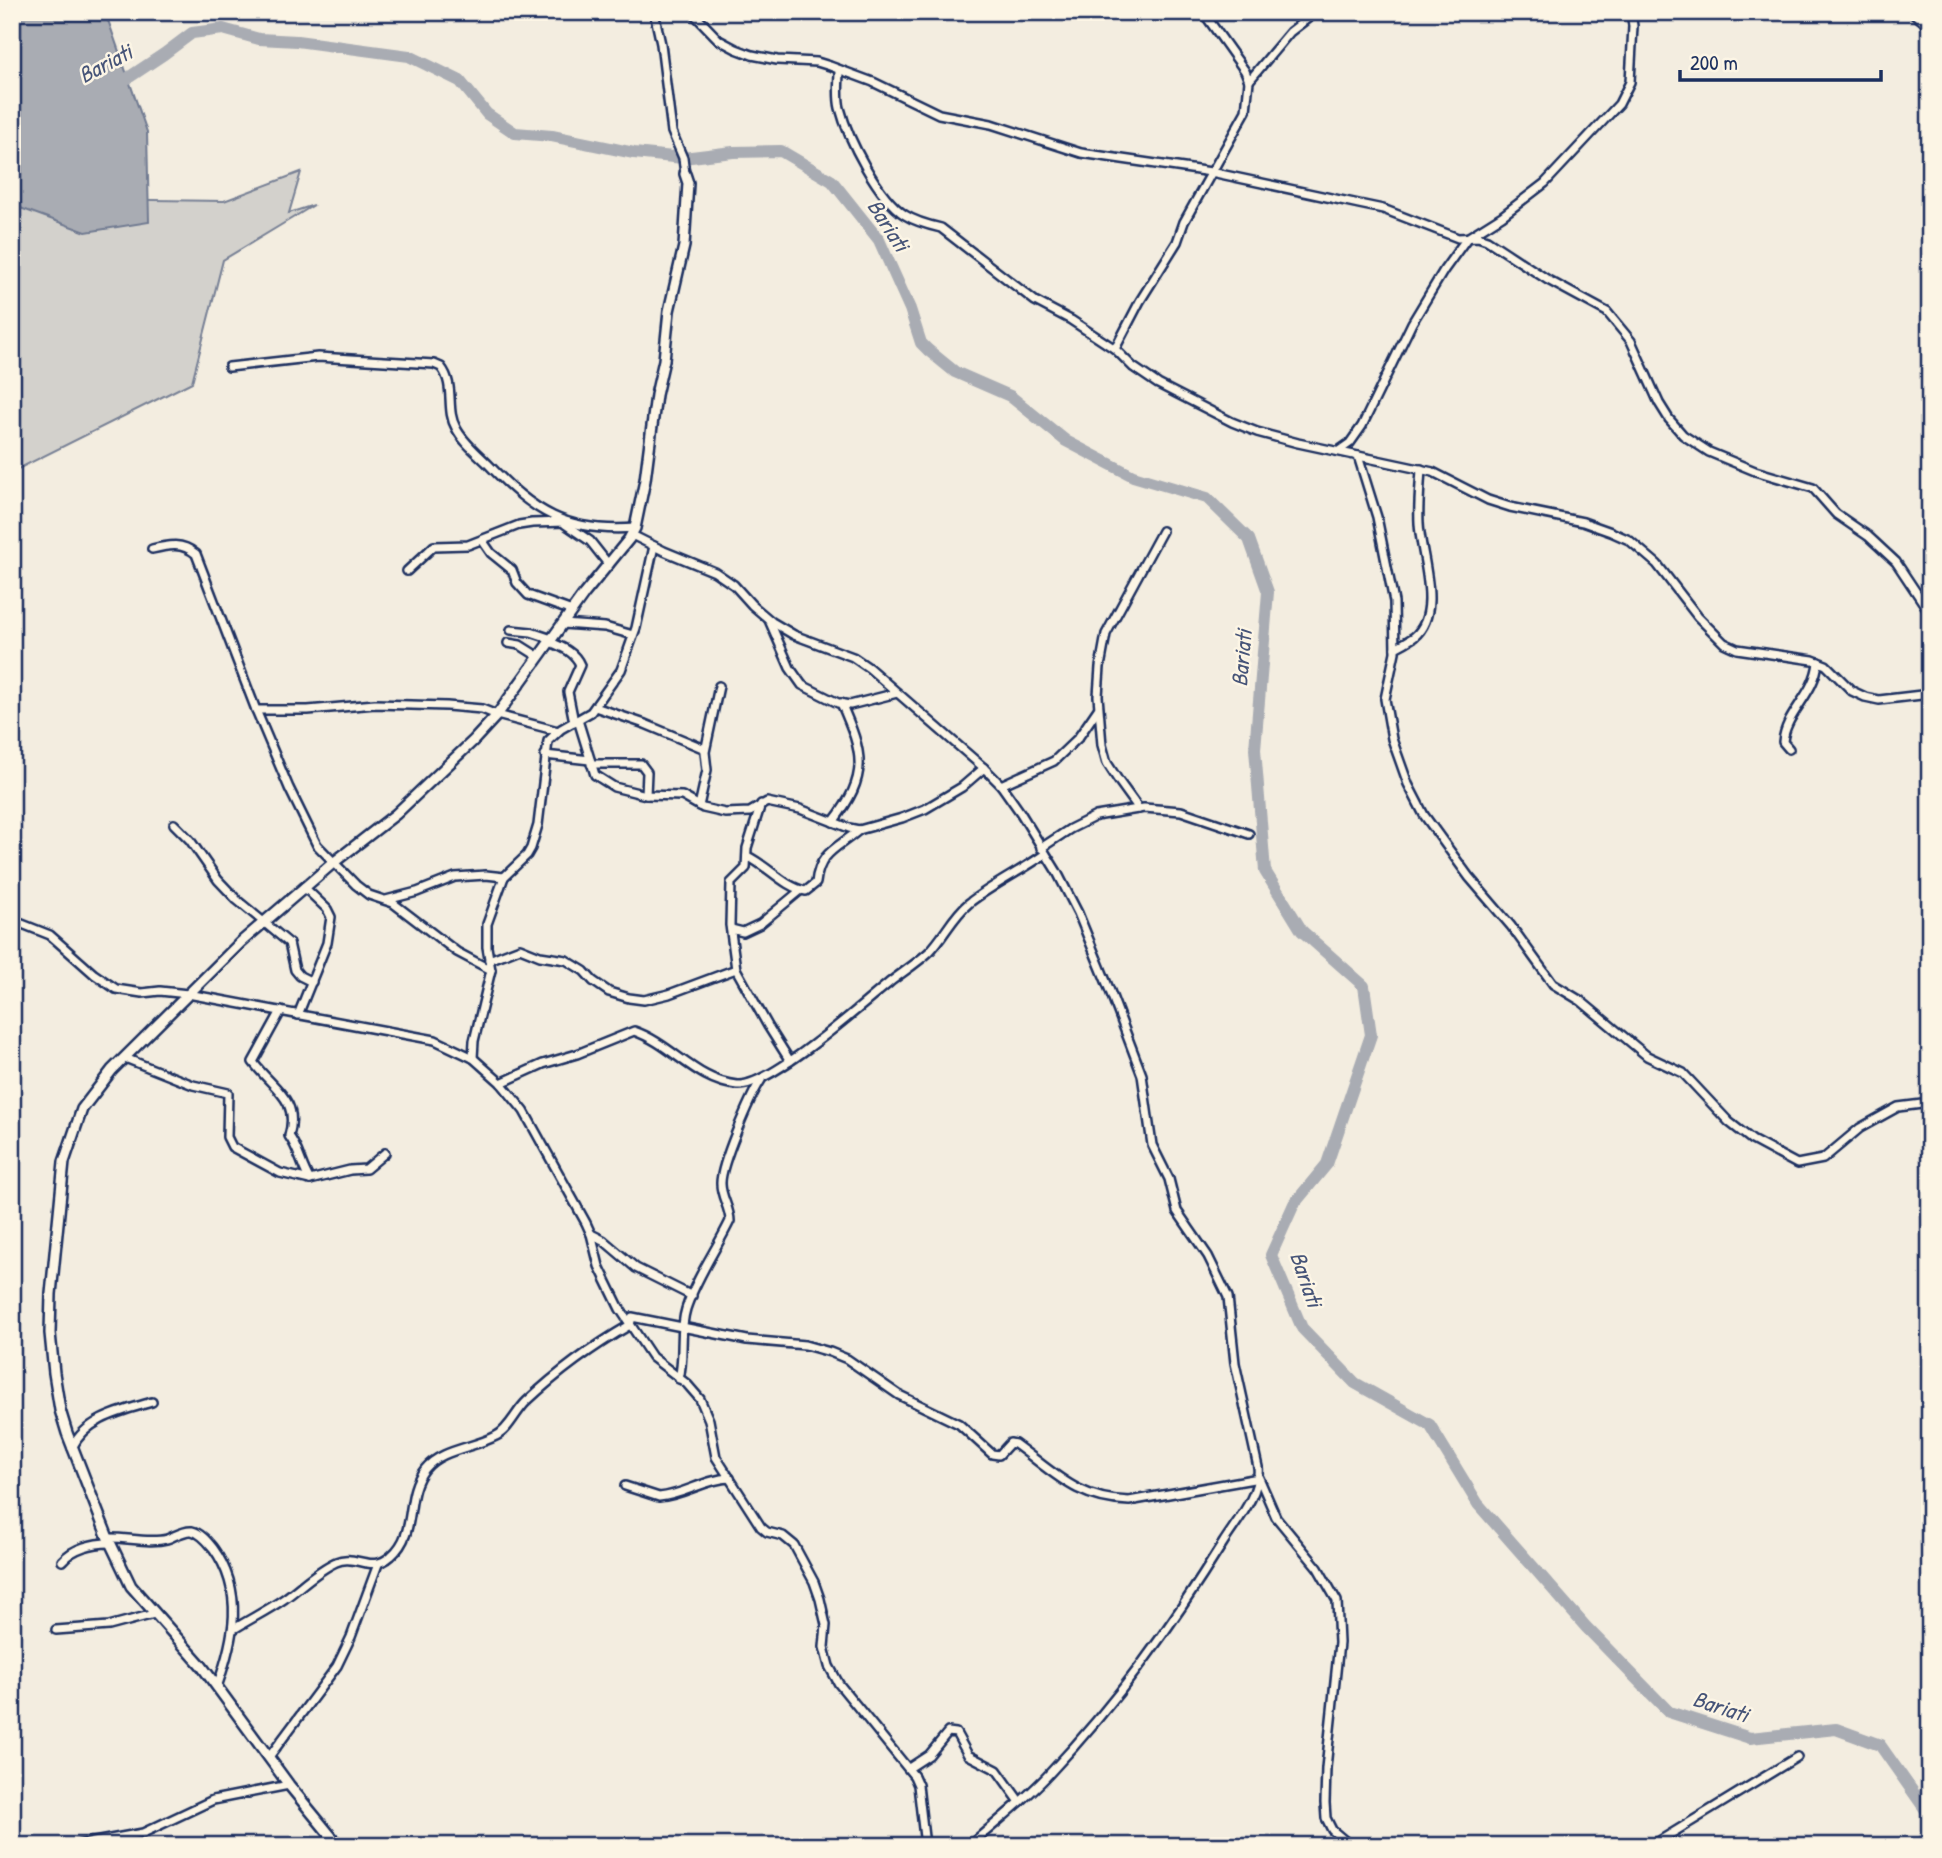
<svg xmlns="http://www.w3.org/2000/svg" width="1942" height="1858" font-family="'Patrick Hand',sans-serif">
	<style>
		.green { fill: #d3d1cc; stroke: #778095; stroke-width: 2 }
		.water { fill: #a9acb3; stroke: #707a91; stroke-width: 2 }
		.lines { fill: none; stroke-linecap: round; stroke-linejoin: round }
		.river { stroke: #a9acb3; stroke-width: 12 }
		.minor-casing { stroke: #1b2f5e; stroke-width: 12 }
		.tertiary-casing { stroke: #1b2f5e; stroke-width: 14 }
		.minor { stroke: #fcf5e5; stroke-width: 7 }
		.tertiary { stroke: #fcf5e5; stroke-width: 9 }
		.labels { text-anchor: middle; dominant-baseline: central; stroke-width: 5; stroke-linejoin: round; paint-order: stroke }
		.water-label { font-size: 23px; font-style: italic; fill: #465478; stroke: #fcf5e5 }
	</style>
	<rect width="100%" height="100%" fill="#f3ede0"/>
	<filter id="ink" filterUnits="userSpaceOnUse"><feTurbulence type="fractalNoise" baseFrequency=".0143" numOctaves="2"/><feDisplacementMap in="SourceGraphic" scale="14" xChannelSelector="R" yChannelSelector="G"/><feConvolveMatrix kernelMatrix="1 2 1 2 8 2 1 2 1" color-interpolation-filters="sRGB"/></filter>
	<g filter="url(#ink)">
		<!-- green -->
		<path class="green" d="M 301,172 L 289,213 L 314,205 L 223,260 L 192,382 L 12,472 L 12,198 L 224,201 Z"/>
		<!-- water -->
		<path class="water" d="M 12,12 L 103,12 L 109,23 L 147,132 L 149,222 L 86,232 L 12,205 Z"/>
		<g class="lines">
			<!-- river -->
			<path class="river" d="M 113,85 L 128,78 L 164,54 L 192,33 L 223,29 L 259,39 L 297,41 L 409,56 L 460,81 L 487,114 L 515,133 L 552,136 L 634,153 L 683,158 L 733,152 L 781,151 L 832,181 L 879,240 L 910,309 L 921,343 L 928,350 L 955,372 L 1010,396 L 1066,441 L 1133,476 L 1207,498 L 1249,539 L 1268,592 L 1255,749 L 1265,871 L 1302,931 L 1364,986 L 1371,1035 L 1327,1164 L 1294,1204 L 1271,1255 L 1302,1328 L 1355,1383 L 1430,1425 L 1478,1504 L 1586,1627 L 1669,1712 L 1750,1738 L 1836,1729 L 1880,1745 L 1930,1816"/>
			<defs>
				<g id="minor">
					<path d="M 654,12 L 661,44 L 672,132 L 683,158 L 685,174"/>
					<path d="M 692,12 L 719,40 L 736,49 L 752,55 L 777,60 L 817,62 L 830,66 L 873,82 L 939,114 L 991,124 L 1081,153 L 1211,172 L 1359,204 L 1383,209 L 1458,238 L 1478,237 L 1487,240 L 1548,280 L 1607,312 L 1631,341 L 1659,403 L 1669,419 L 1683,435 L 1709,452 L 1755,471 L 1813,488 L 1836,514 L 1868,536 L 1896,562 L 1930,613"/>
					<path d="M 1912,12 L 1930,27"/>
					<path d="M 839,70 C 839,82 837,96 840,108 C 848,139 878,198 905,215 C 916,222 928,225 941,228 L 1035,301 L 1071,320 L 1115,349 L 1133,367 L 1158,384 L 1232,422 L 1257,432 L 1298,443 L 1433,472 L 1488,500 L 1510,507 L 1583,522 L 1611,532 L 1629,540 L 1657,564 L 1698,617 L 1724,643 L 1737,649 L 1813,660 L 1826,665 L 1852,691 L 1865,697 L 1879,700 L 1930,694"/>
					<path d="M 1249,81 L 1290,32 L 1316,12"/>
					<path d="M 1115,349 L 1140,301 L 1177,242 L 1184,222 L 1246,111 L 1249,81 L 1245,71 L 1203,12"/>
					<path d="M 229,367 L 318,357 L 434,364 L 441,367 C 456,386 445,409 456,428 C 463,442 477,453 488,464 C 534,512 566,533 635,528"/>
					<path d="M 1340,450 L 1350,443 L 1362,426 L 1412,323 L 1444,270 L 1467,238 L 1502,216 L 1545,183 L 1619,104 L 1630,82 L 1633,26 L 1631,12"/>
					<path d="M 1358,456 L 1377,517 L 1394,602 L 1395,652 L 1385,699 L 1392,739 L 1408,784 L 1424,815 L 1469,877 L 1511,926 L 1553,984 L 1581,1001 L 1647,1056 L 1683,1073 L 1729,1122 L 1752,1140 L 1797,1164 L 1823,1159 L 1860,1128 L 1898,1107 L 1930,1103"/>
					<path d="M 565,524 L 590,541 L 609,565"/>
					<path d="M 632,535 L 664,551 L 715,572 L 734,585 L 752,605 L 772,622 L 794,635 L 853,657 L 869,668 L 984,768 L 1001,785 L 1020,812 L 1057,872 L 1078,913 L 1110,991 L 1142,1075 L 1152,1145 L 1169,1179 L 1177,1211 L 1208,1256 L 1228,1297 L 1235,1363 L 1258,1467 C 1261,1494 1236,1522 1223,1543 C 1171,1627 1117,1702 1049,1774 C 1025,1800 996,1822 969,1846"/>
					<path d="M 482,540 L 491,553 L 512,570 L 517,583 L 528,595 L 572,611"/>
					<path d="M 152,549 C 169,545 182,542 196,554 L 256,710 L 289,788 L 317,845 L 356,885 L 369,895 L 393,903 L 457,952 L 491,970"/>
					<path d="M 407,571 L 434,546 L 468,545 L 519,525 L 532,523 L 567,522"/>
					<path d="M 1923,598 L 1930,582"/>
					<path d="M 769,620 L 790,668 L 802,685 L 838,703 L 850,705 L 897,693"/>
					<path d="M 563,624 L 605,627 L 633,635"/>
					<path d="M 511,630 L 531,632 L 552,639"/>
					<path d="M 550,642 C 562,647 575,652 580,665 L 568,692 L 574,722"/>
					<path d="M 508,643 L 520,645 L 539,657"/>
					<path d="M 1395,648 C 1401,645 1408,641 1414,637 C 1444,612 1420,555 1419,523 C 1418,505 1420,487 1421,469"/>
					<path d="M 595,707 L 645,724 L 705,749"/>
					<path d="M 256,710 L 308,710 L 375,704 L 447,706 L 482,709 L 497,715 L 558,731"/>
					<path d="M 578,720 L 595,775 L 614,787 L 646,795 L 682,796 L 703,808 L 725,813 L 750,812 L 767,802 L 800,809 L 849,828 L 859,830 L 902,818 L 925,809 L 962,787 L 984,768"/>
					<path d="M 1789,749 L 1783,742 C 1785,713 1815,695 1818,662"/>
					<path d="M 545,755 L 590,760"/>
					<path d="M 591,764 L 641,764 L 647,772 L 646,795"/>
					<path d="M 1001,785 L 1054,761 L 1078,738 L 1098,709"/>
					<path d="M 761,804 L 747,848 L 746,868 L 731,883 L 730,925 L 736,969 L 768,1026 L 790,1061"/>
					<path d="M 699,806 L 707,770 L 705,752 L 719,686"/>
					<path d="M 1139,809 L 1118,780 L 1107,763 L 1102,745 L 1098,696 L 1100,667 L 1106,634 L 1162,531"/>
					<path d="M 833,822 C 869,775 864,755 841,703"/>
					<path d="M 174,824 L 190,840 L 218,880 L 237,900 L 289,943 L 295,970 L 300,976 L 312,982"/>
					<path d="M 1041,848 L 1070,829 L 1096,816 L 1144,808 L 1181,811 L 1249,834"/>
					<path d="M 747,856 C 768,866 784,887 806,891 L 816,883 C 819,852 838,848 859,830"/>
					<path d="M 386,900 L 417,892 L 455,877 L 486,875 L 504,877"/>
					<path d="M 12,920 L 50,935 L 94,974 L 116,989 L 142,993 L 160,991 L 188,994 L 435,1040 L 473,1058 L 501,1083 L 524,1111 L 586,1223 L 591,1234 L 599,1266 L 620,1309 L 652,1357 L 687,1384 L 700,1399 L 709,1420 L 716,1457 L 761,1527 L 767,1532 L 783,1536 L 794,1545 L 814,1582 L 820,1599 L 826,1625 L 824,1647 L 829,1666 L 839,1684 L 914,1776 L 918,1785 L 925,1846"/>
					<path d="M 731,929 L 743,932 L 760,924 L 801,890"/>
					<path d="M 489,960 L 520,948 L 540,956 L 566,960 L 584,971 L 593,981 L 609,992 L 629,998 L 644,1000 L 669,994 L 736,969"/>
					<path d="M 281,1011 L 253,1062 C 273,1089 300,1099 289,1136 C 299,1149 301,1166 310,1180"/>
					<path d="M 298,1015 L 327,943 L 331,917 L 327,909 L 304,887"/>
					<path d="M 125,1058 L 193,1085 L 228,1093 L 227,1137 L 232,1147 L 280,1173 L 310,1180 L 350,1170 L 366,1169 L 385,1153"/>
					<path d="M 473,1058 L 474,1041 L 491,970 L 487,947 L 487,924 L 504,877 L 527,855 L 531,848 L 538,825 L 548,741 L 561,729 L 591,712 L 621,670 L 636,628 L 654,546"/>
					<path d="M 501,1083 L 543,1064 L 577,1054 L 634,1031 C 672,1044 696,1081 737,1085 C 769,1088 863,1004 890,982 C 903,972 917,963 929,952 C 944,937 952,917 969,903 C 992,885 1021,871 1045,854"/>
					<path d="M 591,1234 L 603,1240 L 636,1268 L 692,1296"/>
					<path d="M 679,1379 C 685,1356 679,1331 686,1309 C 696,1278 716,1250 730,1221 C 730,1208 721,1197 721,1184 C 720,1166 750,1097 761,1080"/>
					<path d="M 72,1448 C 86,1418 122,1411 152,1402"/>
					<path d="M 625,1486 L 659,1497 C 684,1495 705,1479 730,1478"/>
					<path d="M 108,1538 C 126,1537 149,1544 167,1539 C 175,1536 184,1530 192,1531 C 201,1533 208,1542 213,1548 C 245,1592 234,1639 217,1687"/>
					<path d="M 62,1561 C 73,1548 93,1543 110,1543"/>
					<path d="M 234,1629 C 250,1619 268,1610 284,1599 C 301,1587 316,1571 336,1562 C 355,1553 371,1574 391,1556 C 419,1532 403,1496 425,1469 C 441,1449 474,1448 496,1436 C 509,1430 516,1411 527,1401 C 559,1371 592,1347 630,1325 L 632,1317 L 747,1340 L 805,1345 L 830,1352 L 847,1359 L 899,1395 L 959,1424 L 992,1454 L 999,1455 L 1010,1443 L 1015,1444 C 1055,1473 1076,1499 1129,1501 L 1259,1478 L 1276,1517 L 1318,1568 L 1337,1601 L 1339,1643 L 1326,1768 L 1325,1803 L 1326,1818 L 1332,1830 L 1351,1846"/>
					<path d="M 56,1630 L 109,1626 L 154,1614"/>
					<path d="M 269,1757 L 337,1666 L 351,1637 L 378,1564"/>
					<path d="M 909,1768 L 929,1755 L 948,1732 L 956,1733 L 968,1755 L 997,1770 L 1020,1802"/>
					<path d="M 72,1846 L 143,1833 L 213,1800 L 289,1785"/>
					<path d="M 1651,1846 L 1797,1757"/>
				</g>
				<path id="tertiary" d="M 339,1846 L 289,1785 L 201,1665 L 131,1586 L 108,1538 L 67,1433 L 60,1410 L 54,1373 L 50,1333 L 51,1294 L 64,1162 L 82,1109 L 112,1070 L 241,942 L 333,863 L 396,814 L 474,740 L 497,715 L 584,594 L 629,539 L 635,528 L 645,480 L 656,395 L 664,360 L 669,311 L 684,246 L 688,183 L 685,174"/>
			</defs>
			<!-- minor casing -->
			<use href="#minor" class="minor-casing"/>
			<!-- tertiary casing -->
			<use href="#tertiary" class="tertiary-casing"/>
			<!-- minor -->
			<use href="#minor" class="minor"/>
			<!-- tertiary -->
			<use href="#tertiary" class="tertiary"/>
		</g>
	</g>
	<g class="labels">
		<!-- water labels -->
		<g class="water-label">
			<text transform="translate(105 63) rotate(-28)">Bariati</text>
			<text transform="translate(889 225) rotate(57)">Bariati</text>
			<text transform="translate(1241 658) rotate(-85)">Bariati</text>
			<text transform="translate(1307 1279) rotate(71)">Bariati</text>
			<text transform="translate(1721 1706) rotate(18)">Bariati</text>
		</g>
	</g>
	<!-- margin -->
	<rect width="1942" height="1858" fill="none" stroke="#fcf5e5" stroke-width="42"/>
	<rect x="21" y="21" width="1900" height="1816" fill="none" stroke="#1b2f5e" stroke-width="2.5" filter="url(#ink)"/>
	<!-- scale -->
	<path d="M1680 70v10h201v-10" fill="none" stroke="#1b2f5e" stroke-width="3.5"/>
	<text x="1690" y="70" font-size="21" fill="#1b2f5e" stroke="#fcf5e5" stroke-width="5" paint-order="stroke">200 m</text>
</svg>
